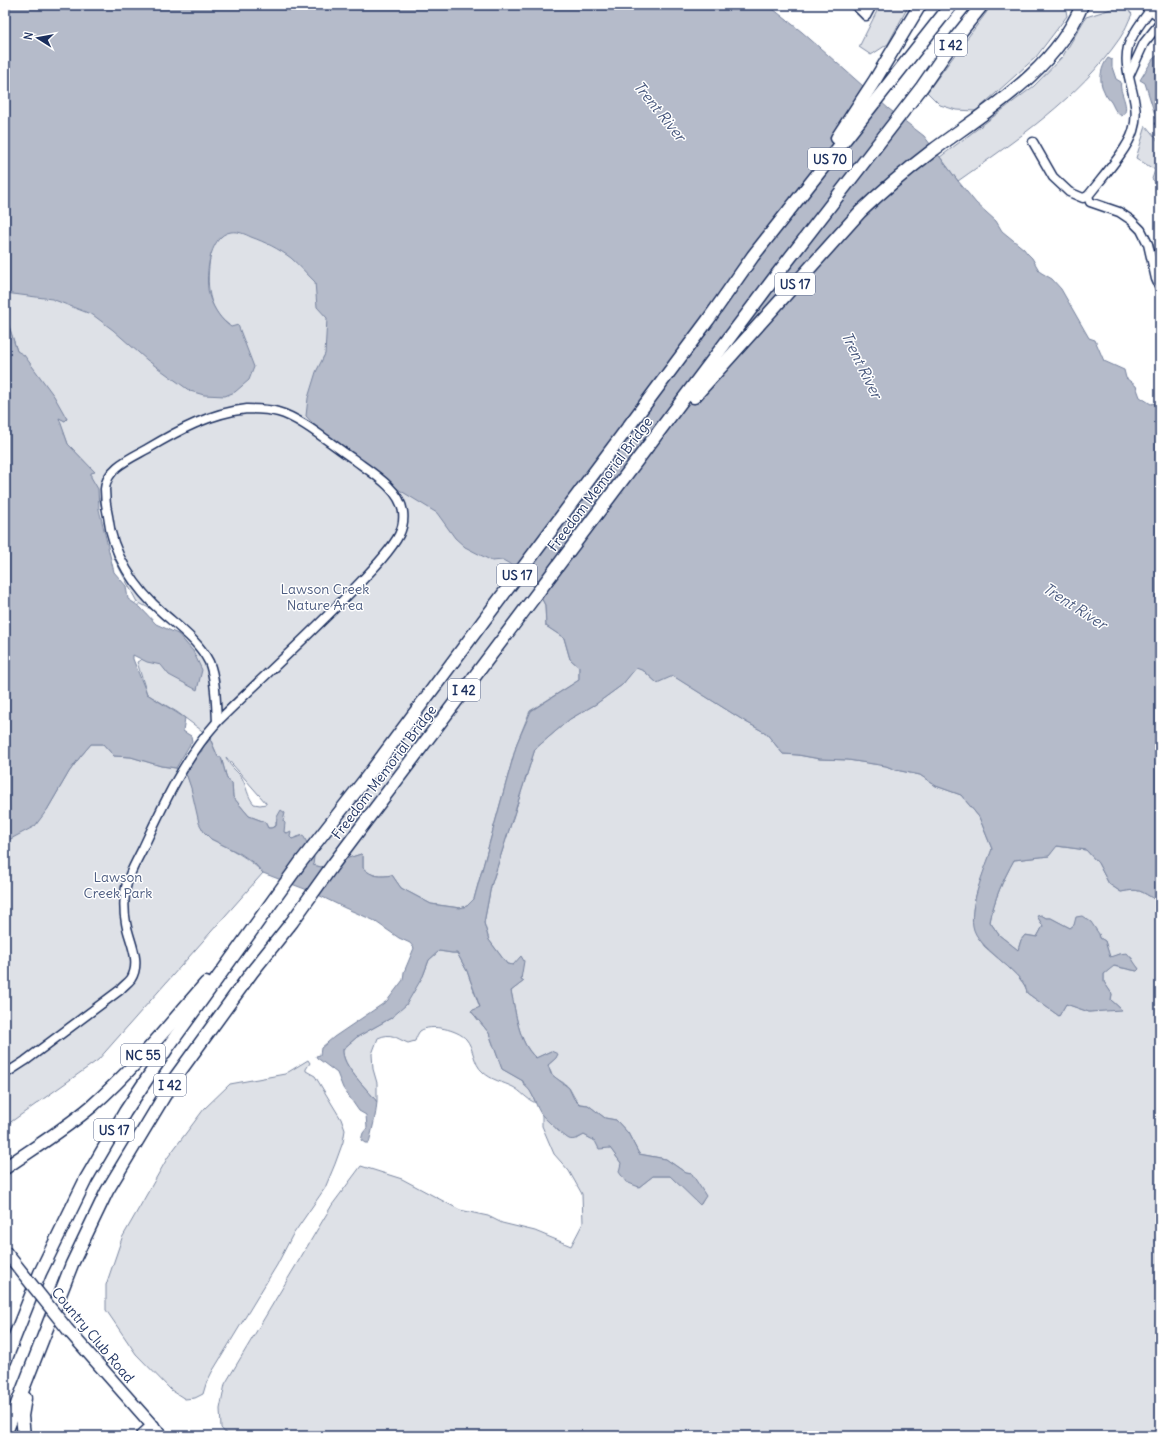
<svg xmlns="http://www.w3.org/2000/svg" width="1165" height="1441" font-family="Delius,sans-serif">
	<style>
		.green { fill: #dee1e7; stroke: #7c88a2; fill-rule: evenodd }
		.water { fill: #b5bbca; stroke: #77839f }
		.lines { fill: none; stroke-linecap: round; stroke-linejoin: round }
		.minor-casing { stroke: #1b2f5e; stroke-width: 11 }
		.major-casing { stroke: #1b2f5e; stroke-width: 14 }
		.highway-casing { stroke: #1b2f5e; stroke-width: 15 }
		.minor { stroke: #fff; stroke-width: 8 }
		.major { stroke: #fff; stroke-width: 11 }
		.highway { stroke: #fff; stroke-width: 12 }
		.major-bridge-casing { stroke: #1b2f5e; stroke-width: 14; stroke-linecap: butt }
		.major-bridge { stroke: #fff; stroke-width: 11 }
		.labels { text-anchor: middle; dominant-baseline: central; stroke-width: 3; stroke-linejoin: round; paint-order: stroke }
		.shield { fill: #fff; stroke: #5f6d8e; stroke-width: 1 }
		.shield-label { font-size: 13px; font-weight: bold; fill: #1b2f5e }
		.street-label { font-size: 14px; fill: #1b2f5e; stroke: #fff }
		.park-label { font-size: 14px; fill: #4c5c80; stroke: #fff }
		.water-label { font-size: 15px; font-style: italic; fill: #49597e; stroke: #fff }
	</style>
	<rect width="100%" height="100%" fill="#fff"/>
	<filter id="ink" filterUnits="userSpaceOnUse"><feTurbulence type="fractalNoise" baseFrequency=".025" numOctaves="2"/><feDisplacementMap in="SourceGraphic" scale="8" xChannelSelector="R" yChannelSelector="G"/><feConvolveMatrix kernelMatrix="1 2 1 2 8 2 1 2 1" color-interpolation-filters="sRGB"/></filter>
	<g filter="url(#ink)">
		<!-- green -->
		<g class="green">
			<path d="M 880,5 L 909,5 L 888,44 L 871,55 L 859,47 Z"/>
			<path d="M 992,5 L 1065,5 L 1067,16 L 1036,57 L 976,111 L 956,110 L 940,105 L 927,92 Z"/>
			<path d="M 1124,5 L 1132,14 C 1128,22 1125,31 1120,38 C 1079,98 1016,140 958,181 L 940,157 L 1034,86 L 1063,56 L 1086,17 Z"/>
			<path d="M 1146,126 L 1160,143 L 1160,186 L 1152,179 L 1155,170 L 1136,158 Z"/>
			<path d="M 227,216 L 303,250 L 340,328 L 323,358 L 319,384 L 530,576 L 545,605 L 546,626 L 564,638 L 570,659 L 579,667 L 579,680 L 530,711 L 517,743 L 474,899 L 467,906 L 460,908 L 431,904 L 401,888 L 392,875 C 381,877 372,877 363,868 L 363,856 L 361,854 L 321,867 L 313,865 L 298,837 L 292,839 L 289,837 L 291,833 L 284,833 L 276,821 L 276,826 L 271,828 L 268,828 L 265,822 L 249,816 L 233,797 L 232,783 L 227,779 L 221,757 L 218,757 L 210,738 L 205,733 L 177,712 L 147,694 L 137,662 L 149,655 L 178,653 L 183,639 L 171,619 L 137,602 L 114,558 L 100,501 L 85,462 L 68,444 L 58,417 L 65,421 L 67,419 L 17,351 L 5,314 L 5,288 L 229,325 C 204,307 207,277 211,251 C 212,244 212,236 215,229 C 216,224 223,219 227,216 ZM 226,757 L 266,803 L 266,804 L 260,805 L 254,804 C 247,796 247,787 242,778 C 237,770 231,769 226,757 Z"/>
			<path d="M 636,667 L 644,671 L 657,683 L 672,675 L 746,722 L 766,733 L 783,754 L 798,755 L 820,759 L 848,760 L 886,766 L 896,770 L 920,775 L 936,786 L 961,795 L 979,817 L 992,849 C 987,865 971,901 973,917 C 973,922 981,942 984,946 C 994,956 1027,979 1027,993 L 1059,1016 L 1066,1004 L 1089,1012 L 1121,1009 L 1111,1000 L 1112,994 L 1104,982 L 1104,974 L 1113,966 L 1137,971 L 1139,969 L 1134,963 L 1132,958 L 1119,954 L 1110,958 L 1105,941 L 1100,938 L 1099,934 L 1074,925 L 1070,928 L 1051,918 L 1046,918 L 1041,915 L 1039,919 L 1043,926 L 1037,937 L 1025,935 L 1021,940 L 1018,950 L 999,935 L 990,922 C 994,899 1003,880 1014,860 L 1049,856 L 1056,846 L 1086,850 L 1098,863 L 1109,884 L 1121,892 C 1140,888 1140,891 1156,900 L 1160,899 L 1160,1436 L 228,1436 L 221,1428 L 220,1409 L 225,1384 L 332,1205 L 361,1166 L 402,1179 L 460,1210 L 488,1216 L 502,1223 L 535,1231 L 571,1246 L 583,1223 L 582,1194 L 569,1171 L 554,1154 L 542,1126 L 542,1115 L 553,1124 L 558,1131 L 577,1139 L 584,1135 L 610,1148 L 639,1187 L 653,1176 L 670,1176 L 701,1204 L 703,1200 L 692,1174 L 686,1173 L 666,1159 L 639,1154 L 628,1133 L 616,1120 L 605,1118 L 588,1105 L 580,1104 C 574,1099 573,1094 569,1088 C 561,1078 553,1082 548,1065 L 556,1058 L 551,1051 L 536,1058 C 518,1042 516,1013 511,991 L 524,981 L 521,979 L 521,975 L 513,965 L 507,964 L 489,940 L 484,923 L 491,886 L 535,749 L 570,719 L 596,704 L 622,685 Z"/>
			<path d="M 91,744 L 103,744 L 114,756 L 131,757 L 161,766 L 176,768 L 187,776 L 211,839 C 231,849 248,857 263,873 L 98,1060 L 8,1124 L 5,1123 L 5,842 L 47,810 L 69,772 L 80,757 Z"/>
			<path d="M 439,951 L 452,953 L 457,953 L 467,971 L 480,1008 L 471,1011 L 489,1033 L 502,1069 L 523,1081 L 523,1084 L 530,1090 L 536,1103 C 527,1100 521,1091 513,1087 C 503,1082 491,1080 483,1072 C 473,1064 474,1048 466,1039 C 458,1030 431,1023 420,1031 C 418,1033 416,1038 415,1041 L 408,1043 C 395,1038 392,1032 378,1038 L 372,1054 L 373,1069 L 377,1083 L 377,1102 C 367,1088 341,1066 343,1049 L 357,1037 L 391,1018 L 423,976 L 429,960 Z"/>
			<path d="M 308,1060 L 310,1063 L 306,1069 L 306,1071 L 315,1076 L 341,1119 L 345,1130 L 343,1142 L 335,1164 L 325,1188 L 292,1236 L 277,1265 L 212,1372 L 206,1384 L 203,1394 L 195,1398 L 185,1399 L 171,1390 L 136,1354 L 106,1310 L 106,1285 L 122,1238 L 168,1157 L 204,1109 L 230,1084 L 285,1074 Z"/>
		</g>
		<!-- water -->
		<g class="water">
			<path d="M 5,5 L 768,5 L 802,32 L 889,109 L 924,136 L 958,181 L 976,203 L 996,221 L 1002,231 L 1024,249 L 1027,253 L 1032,258 L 1040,272 L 1052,279 L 1061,289 L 1089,338 L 1095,340 L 1104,361 L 1124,370 L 1126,378 L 1136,386 L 1140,397 L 1151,404 L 1160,402 L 1160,899 L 1156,900 C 1140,891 1140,888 1121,892 L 1109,884 L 1098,863 L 1086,850 L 1057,846 L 1049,856 L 1014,860 C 1003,880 994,899 990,922 L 999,935 L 1018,950 L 1021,940 L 1025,935 L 1037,937 L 1043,926 L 1037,916 L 1041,915 L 1046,918 L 1051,918 L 1070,928 L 1074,925 L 1076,917 L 1082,916 L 1091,922 L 1099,934 L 1100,938 L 1105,941 L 1110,957 L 1119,954 L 1127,953 C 1132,958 1135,964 1139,969 L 1137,971 L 1114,966 L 1104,974 L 1104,982 L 1112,994 L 1111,1000 L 1122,1010 L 1089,1012 L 1066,1004 L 1059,1016 L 1027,993 C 1027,975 981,951 974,930 C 967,910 985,868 992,849 L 979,817 L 961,795 L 936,786 L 920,775 L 896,770 L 886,766 L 848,760 L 820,759 L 798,755 L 783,754 L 766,733 L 746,722 L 673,676 L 657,683 L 644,671 L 636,668 L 622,685 L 596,704 L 570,719 L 535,749 L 491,886 L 484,923 L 489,940 L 507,964 L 513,965 L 521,956 L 524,961 L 521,979 L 524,981 L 511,991 C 516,1012 518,1043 536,1058 L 551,1051 L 558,1054 L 556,1058 L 548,1065 L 551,1074 L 569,1088 L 574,1099 L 579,1104 L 588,1105 L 605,1118 L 616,1120 L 628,1133 L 639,1154 L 666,1159 L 686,1173 L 692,1174 L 706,1196 L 700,1205 L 670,1176 L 653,1176 L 639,1187 L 626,1182 L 619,1172 L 621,1163 L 610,1148 L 599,1149 L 595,1141 L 584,1135 C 580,1137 574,1141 569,1139 C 566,1138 543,1117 541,1114 C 536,1107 535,1098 530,1091 C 527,1087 524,1086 523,1081 L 502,1069 L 489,1033 L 471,1011 L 480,1007 L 467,971 L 457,953 L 452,953 L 439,951 L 429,960 L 423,976 L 406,1005 L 391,1018 L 357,1037 L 343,1049 C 341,1066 367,1088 377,1102 C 376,1116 372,1130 369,1143 L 365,1143 L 361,1140 L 363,1133 L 367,1128 L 366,1115 L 359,1111 L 343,1088 L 337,1073 L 320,1060 L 317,1058 L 316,1056 L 320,1055 L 321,1048 L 334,1037 L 387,1001 L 403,980 L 404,972 L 414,948 L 410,943 L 399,938 L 373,920 L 345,908 L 310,891 L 263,873 L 255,864 L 241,854 L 211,839 L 204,832 L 199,823 L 191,788 L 187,776 L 183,772 L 196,755 L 202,751 L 201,745 L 207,743 L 210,739 L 218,757 L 221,757 L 227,779 L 232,783 L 233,797 L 249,816 L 265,822 L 268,828 L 271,828 L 276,826 L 277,817 L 281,810 L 285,813 L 283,821 L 285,823 L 284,832 L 287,833 L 291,831 L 290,837 L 292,839 L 303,835 L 314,857 L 313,865 L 321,867 L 361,854 L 363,856 L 363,868 C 372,877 381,877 392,875 L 401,888 L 431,904 L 460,908 L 467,906 L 474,899 L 517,743 L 531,711 L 579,680 L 579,667 L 570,659 L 564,638 L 546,626 L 545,605 L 530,576 L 503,560 L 492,561 L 465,547 L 455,538 L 437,513 L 383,480 L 355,455 L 316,427 L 306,416 L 308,398 L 316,372 L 325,354 L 327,318 L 317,307 L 315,282 C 307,274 300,266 291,258 C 279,249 265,242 251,237 C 245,234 238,231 231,232 C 208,235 204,281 210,298 C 214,309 221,320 231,327 L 238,325 L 254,367 L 249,380 L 235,392 L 225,396 L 204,395 L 190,391 L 147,360 L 113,330 L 93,315 L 52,299 L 5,293 Z"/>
			<path d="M 1160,53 L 1160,128 L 1155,124 L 1157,121 L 1145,83 L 1140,80 L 1153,59 Z"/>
			<path d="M 1108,58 L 1112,60 L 1112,67 L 1116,79 L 1121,82 C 1118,92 1132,108 1122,116 C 1115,113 1114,107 1111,102 C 1108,98 1105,95 1104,91 C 1098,81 1101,66 1108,58 Z"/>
			<path d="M 5,314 L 17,351 L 24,355 L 54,396 L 67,419 L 65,421 L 59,418 L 68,444 L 95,472 L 91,473 L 91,477 L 98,489 L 99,509 L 114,572 L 126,586 L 128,599 L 140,607 L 156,624 L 178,634 L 193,651 L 202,670 L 197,690 L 169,675 L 161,665 L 147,662 L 133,655 L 133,659 L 147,694 L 185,718 L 183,731 L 191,736 L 192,741 L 176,768 L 161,766 L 131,757 L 114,756 L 103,744 L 91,744 L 80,757 L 69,772 L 47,810 L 35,826 L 5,842 Z"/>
		</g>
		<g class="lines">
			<defs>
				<g id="minor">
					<path d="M 855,5 L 866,16 L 872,5"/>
					<path d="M 1143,5 L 1160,17"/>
					<path d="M 1150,10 C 1142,22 1132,33 1128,47 C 1121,75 1143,101 1133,131 C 1128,149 1101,179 1088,196 L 1090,202 L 1119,212 L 1131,220 L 1141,230 L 1148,244 L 1156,279 L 1160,288"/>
					<path d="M 1129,76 L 1144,43 L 1160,23"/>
					<path d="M 1033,142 L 1053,177 L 1069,192 L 1083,198 L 1088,196"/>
					<path d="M 247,409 C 258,409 268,409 278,412 C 301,418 331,444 352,458 C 369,471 400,488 403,512 C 404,520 403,527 399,535 C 389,554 365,577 350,593 C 307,637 261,679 217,722 C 216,705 216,678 209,662 C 199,642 180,628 164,614 C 135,589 112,554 108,516 C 106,507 105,498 105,489 C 106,468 131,458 147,449 C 179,430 210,413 247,409 Z"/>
					<path d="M 5,1074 L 25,1061 L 120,990 C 123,986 128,983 131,979 C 142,961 129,941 126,923 C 124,913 124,903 125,893 C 127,877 136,862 143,848 C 164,803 184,759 217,722"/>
				</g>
				<path id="major" d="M 68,1330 L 158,1432"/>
				<g id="highway">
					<path d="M 837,138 L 875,80 L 920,5"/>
					<path d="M 694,397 L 860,212 C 883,190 907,170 932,151 C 987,110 1055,71 1082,5"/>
					<path d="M 5,1168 C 34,1148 65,1129 92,1106 C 134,1069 169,1025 206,983"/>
					<path d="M 5,1361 L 40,1273 L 86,1179 L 125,1112 L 168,1047 L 300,863 L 367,777 L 708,320 L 753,256 L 951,5"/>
					<path d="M 5,1435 L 72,1264 L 107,1191 L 175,1078 L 252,972 L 292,922 L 332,866 L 775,277 L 922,87 L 958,35 L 982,5"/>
					<path d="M 24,1436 L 22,1416 L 25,1398"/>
					<path d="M 142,1436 L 153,1426"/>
					<path d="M 157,1436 L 160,1434"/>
				</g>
			</defs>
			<!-- minor casing -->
			<use href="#minor" class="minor-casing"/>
			<!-- major casing -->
			<use href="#major" class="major-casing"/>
			<!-- highway casing -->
			<use href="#highway" class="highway-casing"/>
			<!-- minor -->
			<use href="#minor" class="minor"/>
			<!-- major -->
			<use href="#major" class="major"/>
			<!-- highway -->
			<use href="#highway" class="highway"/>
			<defs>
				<path id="major-bridge" d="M 5,1251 L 68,1330"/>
			</defs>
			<!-- major-bridge casing -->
			<use href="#major-bridge" class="major-bridge-casing"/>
			<!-- major-bridge -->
			<use href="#major-bridge" class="major-bridge"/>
		</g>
	</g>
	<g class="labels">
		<!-- shield labels -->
		<g class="shield">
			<rect x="935" y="34" width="32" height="22" rx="3"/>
			<rect x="808" y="148" width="44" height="22" rx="3"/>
			<rect x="775" y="273" width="40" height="22" rx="3"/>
			<rect x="497" y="564" width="40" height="22" rx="3"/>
			<rect x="448" y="679" width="32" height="22" rx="3"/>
			<rect x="121" y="1044" width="44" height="22" rx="3"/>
			<rect x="154" y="1074" width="32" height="22" rx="3"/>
			<rect x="94" y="1119" width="40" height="22" rx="3"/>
		</g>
		<g class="shield-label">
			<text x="951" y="45">I 42</text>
			<text x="830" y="159">US 70</text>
			<text x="795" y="284">US 17</text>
			<text x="517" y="575">US 17</text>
			<text x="464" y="690">I 42</text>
			<text x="143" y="1055">NC 55</text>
			<text x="170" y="1085">I 42</text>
			<text x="114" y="1130">US 17</text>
		</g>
		<!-- street labels -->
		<g class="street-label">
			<text transform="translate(600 484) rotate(-53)">Freedom Memorial Bridge</text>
			<text transform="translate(384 772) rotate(-53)">Freedom Memorial Bridge</text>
			<text transform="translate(93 1335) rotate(50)">Country Club Road</text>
		</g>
		<!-- park labels -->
		<g class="park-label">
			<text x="325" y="589">Lawson Creek<tspan x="325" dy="16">Nature Area</tspan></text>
			<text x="118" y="877">Lawson<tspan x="118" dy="16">Creek Park</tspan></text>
		</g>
		<!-- water labels -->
		<g class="water-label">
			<text transform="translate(660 111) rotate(51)">Trent River</text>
			<text transform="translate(862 365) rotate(64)">Trent River</text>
			<text transform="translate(1075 606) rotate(33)">Trent River</text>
		</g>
	</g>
	<!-- margin -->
	<rect width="1165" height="1441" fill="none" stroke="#fff" stroke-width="20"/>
	<rect x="10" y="10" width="1145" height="1421" fill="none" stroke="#1b2f5e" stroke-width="1.5" filter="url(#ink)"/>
	<!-- north arrow -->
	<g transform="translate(38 38) rotate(281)" stroke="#ffffff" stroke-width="3" paint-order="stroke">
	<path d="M0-3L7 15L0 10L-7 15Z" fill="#1b2f5e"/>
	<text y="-6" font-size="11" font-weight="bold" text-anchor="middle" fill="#1b2f5e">N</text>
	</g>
</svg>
